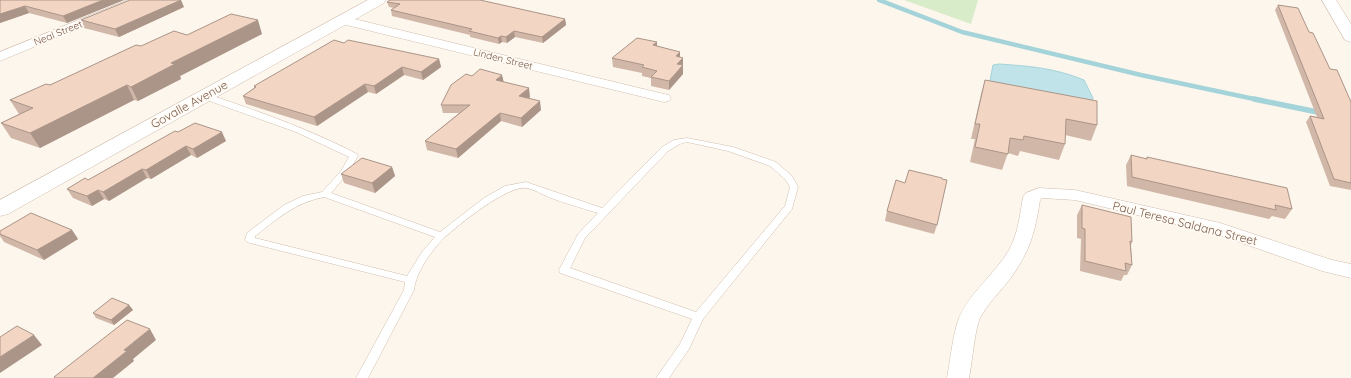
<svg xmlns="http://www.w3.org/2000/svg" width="1351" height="378" font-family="Quicksand,sans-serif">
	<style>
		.green { fill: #d8ecc9 }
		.water { fill: #bfe3e8; stroke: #a5d3da }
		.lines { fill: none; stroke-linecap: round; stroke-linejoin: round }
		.stream-far1 { stroke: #a5d3da; stroke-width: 4.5 }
		.stream { stroke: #a5d3da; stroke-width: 5.5 }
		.service-casing { stroke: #d1beb0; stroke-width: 1 }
		.minor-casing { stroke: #d1beb0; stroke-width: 1 }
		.tertiary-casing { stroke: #d1beb0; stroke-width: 1 }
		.service { fill: #fff; fill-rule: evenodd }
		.minor { fill: #fff; fill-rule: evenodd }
		.tertiary { fill: #fff; fill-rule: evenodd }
		.wall { fill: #d1b7a8 }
		.shaded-wall { fill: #aa9588 }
		.building { fill: #f3d5c3; stroke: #aa9588 }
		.labels { text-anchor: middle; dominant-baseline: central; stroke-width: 3.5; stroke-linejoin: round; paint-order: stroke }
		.far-street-label { font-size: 10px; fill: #7a5c4d; stroke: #fffaf3 }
		.street-label { font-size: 12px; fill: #7a5c4d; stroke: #fffaf3 }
	</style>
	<rect width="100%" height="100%" fill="#fdf6ec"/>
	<!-- green -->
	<path class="green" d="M 904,0 L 978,0 L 971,24 Z"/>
	<!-- water -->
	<path class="water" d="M 999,64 C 1029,66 1055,68 1084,80 L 1093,98 L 1090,111 L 988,91 L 993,65 Z"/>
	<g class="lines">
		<!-- stream-far1 -->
		<path class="stream-far1" d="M 879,0 L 962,32 L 1141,75 L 1259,100"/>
		<!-- stream -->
		<path class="stream" d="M 1254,99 L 1322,113"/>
		<defs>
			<path id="service" d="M 201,94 L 207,94 C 258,111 309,129 357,154 L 358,156 L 347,174 L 331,193 L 440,232 L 484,198 L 505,186 L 526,182 L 602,208 L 662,147 L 674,140 L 687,138 L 733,147 L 776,162 L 792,176 L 798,187 L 792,209 L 703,319 L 689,349 L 669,378 L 656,378 L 680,344 L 692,319 L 560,273 L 559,270 L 578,234 L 598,213 C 582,208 567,204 551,198 C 543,195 534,189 526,188 C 508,185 458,225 444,238 C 431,251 416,272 414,290 L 368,378 L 356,378 L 404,290 L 405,282 L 250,243 L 247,242 L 245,240 L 247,233 L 284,205 L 303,196 L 322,192 L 341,171 L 349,157 L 296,132 L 201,98 ZM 687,142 L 728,151 L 770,166 L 785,179 L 790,187 L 785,206 L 696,312 L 570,268 L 585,238 L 668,151 L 680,144 ZM 324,197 L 435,237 L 422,252 L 407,276 L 255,238 L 255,236 C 279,218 294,203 324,197 Z"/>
			<g id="minor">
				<path d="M 128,0 L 144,0 L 142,2 L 0,61 L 0,52 Z"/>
				<path d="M 342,16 L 664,94 L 669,95 L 671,98 L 669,101 L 664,102 L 338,23 L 336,20 L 338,17 Z"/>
				<path d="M 1039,188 L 1075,190 L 1220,223 L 1332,260 L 1351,264 L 1351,278 L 1322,271 L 1216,234 L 1075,200 L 1042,198 L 1040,200 C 1035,233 1030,251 1010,279 C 1000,292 988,303 980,318 C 975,328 972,364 969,378 L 947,378 C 950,362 953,333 959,318 C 970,292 995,274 1009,250 C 1018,234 1020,214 1023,197 L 1026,193 Z"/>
			</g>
			<g id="tertiary">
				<path d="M 368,0 L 386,0 L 384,3 L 8,214 L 0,216 L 0,200 Z"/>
				<path d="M 1322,0 L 1336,0 L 1351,24 L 1351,42 L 1345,40 Z"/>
			</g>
		</defs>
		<!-- service casing -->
		<use href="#service" class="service-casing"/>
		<!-- minor casing -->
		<use href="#minor" class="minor-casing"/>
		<!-- tertiary casing -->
		<use href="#tertiary" class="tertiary-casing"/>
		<!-- service -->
		<use href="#service" class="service"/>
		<!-- minor -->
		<use href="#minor" class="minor"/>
		<!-- tertiary -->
		<use href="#tertiary" class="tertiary"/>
	</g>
	<!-- wall -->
	<g class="wall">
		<path d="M 0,0 L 124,0 L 67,23 L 29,13 L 0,23 Z"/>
		<path d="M 387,2 L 565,19 L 566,25 L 543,43 L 515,37 L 507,43 L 502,42 L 499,44 L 470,37 L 470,35 L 392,16 L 391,10 L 394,8 L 389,7 Z"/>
		<path d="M 1278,5 L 1309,32 L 1330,69 L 1351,102 L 1351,190 L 1330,186 L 1306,122 L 1310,116 L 1317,117 L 1275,10 Z"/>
		<path d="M 184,7 L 119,37 L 84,28 L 81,20 Z"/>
		<path d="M 262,34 L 180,76 L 181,79 L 138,101 L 134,100 L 40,148 L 11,138 L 1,123 L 19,114 L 10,100 L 50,85 L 141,46 L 187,35 Z"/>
		<path d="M 657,42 L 657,46 L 680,57 L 683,58 L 683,74 L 669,90 L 651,86 L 651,78 L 642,76 L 642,73 L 613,67 L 612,58 Z"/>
		<path d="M 439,59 L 441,67 L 423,80 L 404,75 L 376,94 L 368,92 L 317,126 L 246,104 L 243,96 L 254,88 L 254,86 Z"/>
		<path d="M 502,75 L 503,82 L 530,97 L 528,98 L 541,110 L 522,127 L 501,121 L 458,158 L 427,150 L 425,141 L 459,113 L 443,113 L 441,105 L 472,76 Z"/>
		<path d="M 985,80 L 1097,125 L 1091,141 L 1065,135 L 1065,144 L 1059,160 L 1020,151 L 1018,156 L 1008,153 L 1002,170 L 970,162 L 975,139 L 971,139 L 981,94 Z"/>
		<path d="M 178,132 L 226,141 L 197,158 L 191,155 L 151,179 L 147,178 L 109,201 L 104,199 L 92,206 L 73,198 L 67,189 L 88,180 Z"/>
		<path d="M 1131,155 L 1146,159 L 1147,157 L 1292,209 L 1285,219 L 1272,216 L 1269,219 L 1127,186 L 1126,165 Z"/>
		<path d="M 392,167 L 395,176 L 375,193 L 344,183 L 341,174 Z"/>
		<path d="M 1082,205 L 1132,242 L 1131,245 L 1132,265 L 1127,275 L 1124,275 L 1121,281 L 1080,271 L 1081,239 L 1077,238 L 1077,215 Z"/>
		<path d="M 887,211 L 937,225 L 934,234 L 885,221 Z"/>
		<path d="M 72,230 L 78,239 L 44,260 L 4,242 L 0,236 L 0,231 Z"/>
		<path d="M 129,305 L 133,310 L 114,325 L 96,318 L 93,313 Z"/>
	</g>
	<!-- shaded-wall -->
	<g class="shaded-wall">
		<path d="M 103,0 L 124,0 L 67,23 L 63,16 Z"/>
		<path d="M 181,0 L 184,7 L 119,37 L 115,29 Z"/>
		<path d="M 25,6 L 29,13 L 0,23 L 0,14 Z"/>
		<path d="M 565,19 L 566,25 L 543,43 L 542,37 Z"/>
		<path d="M 258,20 L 262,34 L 180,76 L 181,79 L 138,101 L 131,87 L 171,63 Z"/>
		<path d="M 514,31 L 515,37 L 507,43 L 506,37 Z"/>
		<path d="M 501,36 L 502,42 L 499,44 L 498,38 Z"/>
		<path d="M 657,42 L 657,50 L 653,45 Z"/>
		<path d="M 680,52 L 680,60 L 676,56 Z"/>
		<path d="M 683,58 L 683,74 L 669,90 L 669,81 L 677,64 Z"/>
		<path d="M 439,59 L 441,67 L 423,80 L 421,72 Z"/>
		<path d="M 402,67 L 404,75 L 376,94 L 374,86 Z"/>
		<path d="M 502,75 L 504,83 L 496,80 Z"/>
		<path d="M 365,84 L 368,92 L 317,126 L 314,117 Z"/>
		<path d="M 127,85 L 134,100 L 40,148 L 30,133 Z"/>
		<path d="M 529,88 L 530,97 L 521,105 L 519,96 Z"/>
		<path d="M 540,101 L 541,110 L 522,127 L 521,118 Z"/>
		<path d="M 500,113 L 501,121 L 458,158 L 456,149 Z"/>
		<path d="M 222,132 L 226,141 L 197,158 L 193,149 Z"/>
		<path d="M 186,146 L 191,155 L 151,179 L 146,170 Z"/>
		<path d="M 392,167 L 395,176 L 375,193 L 372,183 Z"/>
		<path d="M 142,169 L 147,178 L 109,201 L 103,192 Z"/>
		<path d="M 98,190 L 104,199 L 92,206 L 87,196 Z"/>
		<path d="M 72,230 L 78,239 L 44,260 L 37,250 Z"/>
		<path d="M 129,305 L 133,310 L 114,325 L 111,320 Z"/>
		<path d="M 150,329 L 156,340 L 133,359 L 134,361 L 113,378 L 93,378 L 124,350 Z"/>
		<path d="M 34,335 L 42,345 L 0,373 L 0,357 Z"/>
	</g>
	<!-- building -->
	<g class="building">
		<path d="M 0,0 L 103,0 L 63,16 L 25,6 L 0,14 Z"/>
		<path d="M 130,0 L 181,0 L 115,29 L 81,20 Z"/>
		<path d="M 390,0 L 480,0 L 565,19 L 542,37 L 514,31 L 506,37 L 501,36 L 498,38 L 469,31 L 472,29 L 391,10 L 400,4 L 387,2 Z"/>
		<path d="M 1278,5 L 1298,8 L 1309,32 L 1313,33 L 1330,69 L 1337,70 L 1351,102 L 1351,183 L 1334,179 L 1310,116 L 1324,119 Z"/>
		<path d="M 231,14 L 258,20 L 171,63 L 175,64 L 131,87 L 127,85 L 30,133 L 1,123 L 33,108 L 10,100 L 46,84 L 50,85 L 136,45 L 141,46 L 174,31 L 187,35 Z"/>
		<path d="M 637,38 L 657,42 L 653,45 L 680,52 L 676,56 L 683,58 L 677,64 L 683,65 L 669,81 L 651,77 L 657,71 L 642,67 L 644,65 L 612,58 Z"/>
		<path d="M 334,40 L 344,43 L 348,40 L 439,59 L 421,72 L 402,67 L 374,86 L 365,84 L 314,117 L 243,96 L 256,87 L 254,86 Z"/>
		<path d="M 480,69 L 502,75 L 496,80 L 529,88 L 519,96 L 540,101 L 521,118 L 500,113 L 456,149 L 425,141 L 470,105 L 441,105 L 451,85 L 466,74 L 472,76 Z"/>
		<path d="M 985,80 L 1097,101 L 1097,125 L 1066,119 L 1065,144 L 1024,136 L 1023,140 L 1010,138 L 1008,154 L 975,147 L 980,124 L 975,124 Z"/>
		<path d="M 195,123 L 222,132 L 193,149 L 186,146 L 146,170 L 142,169 L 103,192 L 98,190 L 87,196 L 67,189 L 85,178 L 88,180 L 175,131 L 178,132 Z"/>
		<path d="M 1131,155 L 1147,159 L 1147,157 L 1287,188 L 1292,209 L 1275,205 L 1276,210 L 1132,177 Z"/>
		<path d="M 362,158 L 392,167 L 372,183 L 341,174 Z"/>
		<path d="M 909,170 L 942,178 L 942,179 L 947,180 L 937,225 L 887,211 L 896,180 L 905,183 Z"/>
		<path d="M 1082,205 L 1131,217 L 1132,242 L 1130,241 L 1132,265 L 1125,263 L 1126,271 L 1085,261 L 1085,229 L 1082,228 Z"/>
		<path d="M 31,213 L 72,230 L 37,250 L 0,234 L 0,231 Z"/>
		<path d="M 112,298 L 129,305 L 111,320 L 93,313 Z"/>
		<path d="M 127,320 L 150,329 L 124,350 L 127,351 L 93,378 L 55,378 L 54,377 Z"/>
		<path d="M 17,326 L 34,335 L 0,357 L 0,337 Z"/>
	</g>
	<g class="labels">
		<!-- far-street labels -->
		<g class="far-street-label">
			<text transform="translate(58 33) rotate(-22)">Neal Street</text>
			<text transform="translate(503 59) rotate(14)">Linden Street</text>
		</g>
		<!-- street labels -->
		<g class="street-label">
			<text transform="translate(189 104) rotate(-29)">Govalle Avenue</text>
			<text transform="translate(1185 223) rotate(14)">Paul Teresa Saldana Street</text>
		</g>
	</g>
</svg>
